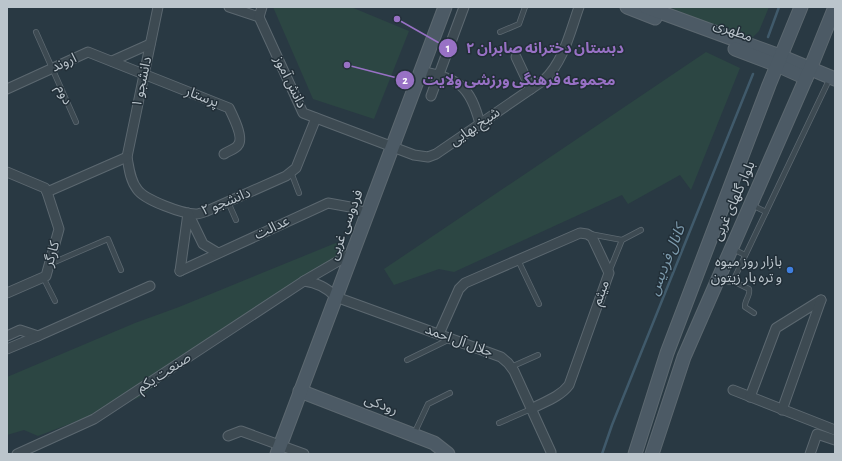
<svg xmlns="http://www.w3.org/2000/svg" width="842" height="461" font-family="'Alegreya Sans','Noto Sans Arabic',sans-serif">
	<style>
		.green { fill: #2c4643 }
		.lines { fill: none; stroke-linecap: round; stroke-linejoin: round }
		.stream { stroke: #405a6b; stroke-width: 2.5 }
		.lane-casing { stroke: #5c6870; stroke-width: 6 }
		.street-casing { stroke: #5c6870; stroke-width: 11 }
		.secondary-casing { stroke: #5c6870; stroke-width: 15 }
		.lane { stroke: #3d4a52; stroke-width: 4.5 }
		.street { stroke: #3d4a52; stroke-width: 9 }
		.secondary { stroke: #4c5a65; stroke-width: 13 }
		.shop-dot { fill: #3f7fe0; stroke: #222f38; stroke-width: 1.5 }
		.labels { text-anchor: middle; dominant-baseline: central; stroke-width: 3; stroke-linejoin: round; paint-order: stroke }
		.street-label { font-size: 14px; fill: #bbc5cc; stroke: #222f38 }
		.poi-label { font-size: 14px; fill: #bbc5cc; stroke: #222f38; text-anchor: end }
		.water-label { font-size: 15px; font-style: italic; fill: #7d9bad; stroke: #222f38 }
		.leader { fill: none; stroke: #9871c5; stroke-width: 1.5 }
		.callout-dot { fill: #9871c5; stroke: #222f38; stroke-width: 1.5 }
		.mark-label { font-size: 12px; text-anchor: middle; font-weight: bold; fill: #fff }
		.callout-label { font-size: 15px; text-anchor: middle; font-weight: bold; fill: #9871c5; stroke: #222f38; stroke-width: 3; stroke-linejoin: round; paint-order: stroke }
	</style>
	<rect width="100%" height="100%" fill="#293943"/>
	<!-- green -->
	<g class="green">
		<path d="M 273,7 L 351,7 L 409,31 L 374,119 L 313,99 Z"/>
		<path d="M 669,7 L 769,7 L 759,31 L 752,38 L 727,31 Z"/>
		<path d="M 706,52 L 740,68 L 691,190 L 680,175 L 628,204 L 622,195 L 454,272 L 439,269 L 394,285 L 384,269 Z"/>
		<path d="M 343,240 L 342,257 L 217,341 L 138,398 L 38,436 L 24,430 L 7,435 L 7,377 L 135,323 L 179,307 Z"/>
	</g>
	<g class="lines">
		<!-- stream -->
		<g class="stream">
			<path d="M 768,37 L 779,7"/>
			<path d="M 602,454 L 612,425 L 753,74"/>
		</g>
		<defs>
			<g id="lane">
				<path d="M 36,32 L 76,122"/>
				<path d="M 500,32 L 519,24 L 525,7"/>
				<path d="M 291,172 L 299,193"/>
				<path d="M 228,202 L 236,220"/>
				<path d="M 752,205 L 766,212"/>
				<path d="M 590,234 L 622,240"/>
				<path d="M 733,249 L 745,255"/>
				<path d="M 518,260 L 539,304"/>
				<path d="M 50,264 L 108,239 L 121,270"/>
				<path d="M 609,272 L 622,240 L 641,230"/>
				<path d="M 43,277 L 55,301"/>
				<path d="M 720,278 L 729,282 L 733,281 L 830,78"/>
				<path d="M 733,281 L 749,289 C 751,295 744,301 745,307 L 754,313"/>
				<path d="M 407,360 L 450,339"/>
				<path d="M 511,367 L 538,355"/>
				<path d="M 499,423 L 531,409"/>
				<path d="M 414,434 L 428,404 L 450,393"/>
			</g>
			<g id="street">
				<path d="M 158,7 L 127,157 C 129,168 130,180 137,189 C 144,200 183,214 196,214 C 199,214 204,212 207,211 L 286,176 L 296,168 L 316,118"/>
				<path d="M 229,7 L 259,17 L 303,113 L 414,155 L 428,157 L 436,154 L 544,80 C 564,61 570,32 579,7"/>
				<path d="M 259,17 L 262,7"/>
				<path d="M 516,57 L 531,89"/>
				<path d="M 112,61 L 150,44"/>
				<path d="M 420,71 C 459,79 470,85 480,124"/>
				<path d="M 7,89 L 88,52 L 229,108 C 233,116 244,138 238,145 C 236,149 228,151 224,154"/>
				<path d="M 431,96 L 464,7"/>
				<path d="M 7,172 L 45,188 L 47,192 L 127,157"/>
				<path d="M 180,271 L 328,203 L 350,207 L 367,214"/>
				<path d="M 180,271 L 188,213 L 203,244 L 218,253"/>
				<path d="M 304,281 C 317,283 326,287 336,297 L 501,357 L 508,363 L 514,371 L 551,452 L 551,454"/>
				<path d="M 7,293 L 46,276 L 59,229 L 47,192"/>
				<path d="M 439,334 L 459,289 L 465,283 L 580,233 L 587,234 L 592,237 L 609,273 L 569,385 C 560,397 544,402 531,409"/>
				<path d="M 7,336 L 20,330 L 38,336 L 150,286"/>
				<path d="M 7,349 L 38,336"/>
				<path d="M 733,390 L 835,430"/>
				<path d="M 750,397 L 776,328 L 821,300"/>
				<path d="M 782,410 L 821,300"/>
				<path d="M 228,436 L 241,431 L 304,454"/>
				<path d="M 17,454 L 94,419 L 304,281 L 352,253"/>
				<path d="M 810,454 L 817,434 L 835,440"/>
			</g>
			<g id="secondary">
				<path d="M 627,7 L 655,18"/>
				<path d="M 646,7 L 780,56 L 835,79"/>
				<path d="M 735,49 L 777,65 L 806,78"/>
				<path d="M 300,391 L 434,443 L 448,454"/>
				<path d="M 277,454 L 445,7"/>
				<path d="M 635,454 L 667,353 L 769,85 L 801,7"/>
				<path d="M 652,454 L 684,357 L 810,69 L 835,7"/>
			</g>
		</defs>
		<!-- lane casing -->
		<use href="#lane" class="lane-casing"/>
		<!-- street casing -->
		<use href="#street" class="street-casing"/>
		<!-- secondary casing -->
		<use href="#secondary" class="secondary-casing"/>
		<!-- lane -->
		<use href="#lane" class="lane"/>
		<!-- street -->
		<use href="#street" class="street"/>
		<!-- secondary -->
		<use href="#secondary" class="secondary"/>
	</g>
	<!-- markers -->
	<circle class="shop-dot" cx="790" cy="270" r="4"/>
	<g class="labels">
		<!-- street labels -->
		<g class="street-label">
			<text transform="translate(733 31) rotate(20)">مطهری</text>
			<text transform="translate(64 63) rotate(-25)">اروند</text>
			<text transform="translate(142 82) rotate(-78)">دانشجو ۱</text>
			<text transform="translate(290 82) rotate(64)">دانش آموز</text>
			<text transform="translate(64 95) rotate(66)">دوم</text>
			<text transform="translate(202 97) rotate(21)">پرستار</text>
			<text transform="translate(475 127) rotate(-34)">شیخ بهایی</text>
			<text transform="translate(734 201) rotate(-66)">بلوار گلهای غربی</text>
			<text transform="translate(226 202) rotate(-22)">دانشجو ۲</text>
			<text transform="translate(346 225) rotate(-69)">فردوسی غربی</text>
			<text transform="translate(272 228) rotate(-25)">عدالت</text>
			<text transform="translate(52 254) rotate(-74)">کارگر</text>
			<text transform="translate(601 293) rotate(-70)">میثم</text>
			<text transform="translate(459 341) rotate(20)">جلال آل احمد</text>
			<text transform="translate(164 373) rotate(-33)">صنعت یکم</text>
			<text transform="translate(381 405) rotate(21)">رودکی</text>
		</g>
		<!-- poi labels -->
		<g class="poi-label">
			<text x="782" y="262">بازار روز میوه<tspan x="782" dy="16">و تره بار زیتون</tspan></text>
		</g>
		<!-- water labels -->
		<g class="water-label">
			<text transform="translate(667 260) rotate(-68)">کانال فردیس</text>
		</g>
	</g>
	<!-- callouts -->
	<path class="leader" d="M397 19L448 48M347 65L405 80"/>
	<g class="callout-dot">
		<circle cx="397" cy="19" r="4"/>
		<circle cx="347" cy="65" r="4"/>
		<circle cx="448" cy="48" r="10"/>
		<circle cx="405" cy="80" r="10"/>
	</g>
	<g class="mark-label">
		<text x="448" y="52">1</text>
		<text x="405" y="84">2</text>
	</g>
	<g class="callout-label">
		<text x="545" y="53">دبستان دخترانه صابران ۲</text>
		<text x="519" y="85">مجموعه فرهنگی ورزشی ولایت</text>
	</g>
	<!-- border -->
	<rect width="842" height="461" fill="none" stroke="#bbc5cc" stroke-width="16"/>
</svg>
